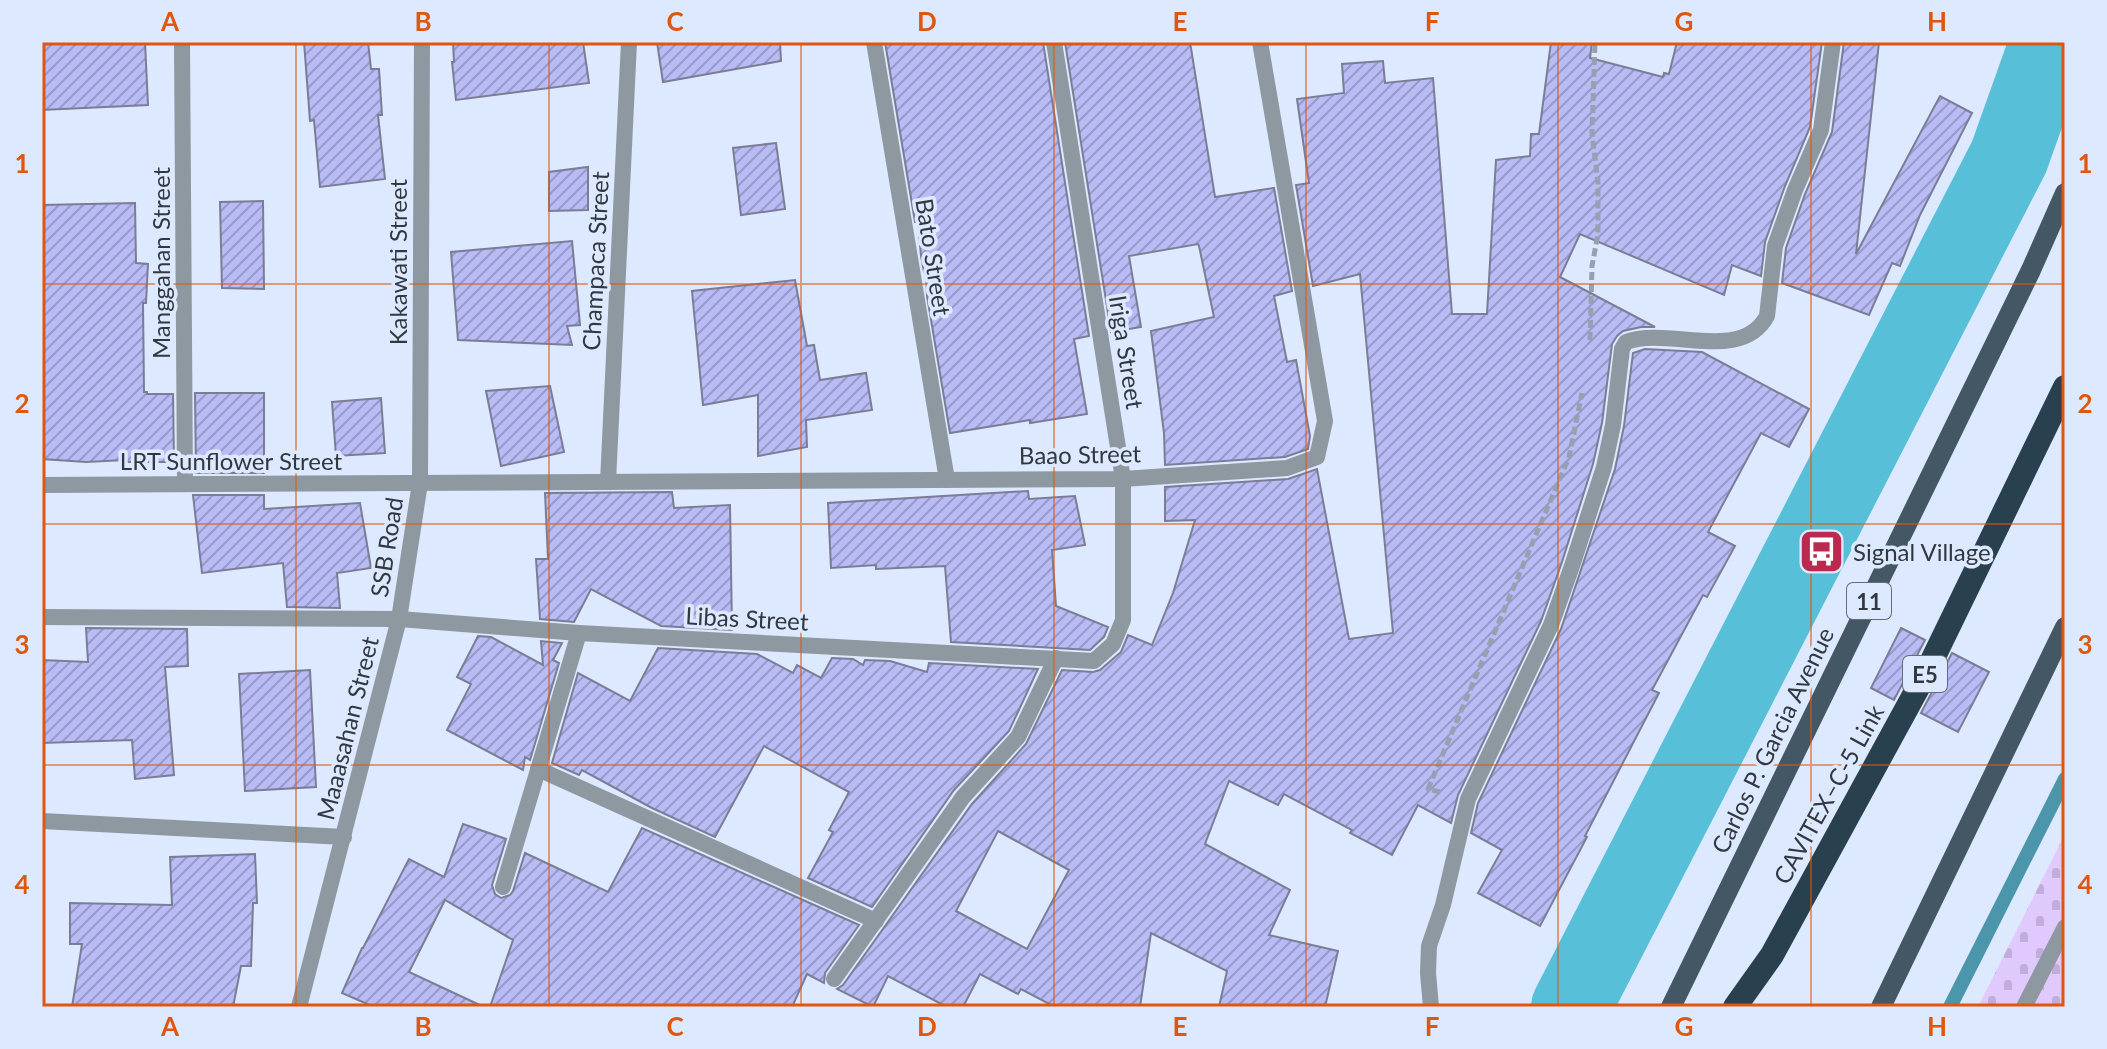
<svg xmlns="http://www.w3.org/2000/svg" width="2107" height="1049" font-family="Lato,sans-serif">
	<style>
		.cemetery { fill: url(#cemetery-stones) }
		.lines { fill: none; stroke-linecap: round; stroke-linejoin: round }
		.stream { stroke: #4c96ab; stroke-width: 14 }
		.river { stroke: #58bfd8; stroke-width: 80 }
		.building { fill: url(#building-hatch); stroke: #7b7c96; stroke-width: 2; fill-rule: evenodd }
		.path { stroke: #95a0b0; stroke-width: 5; stroke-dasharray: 8 4; stroke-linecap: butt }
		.service { stroke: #8d98a0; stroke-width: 16 }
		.pedestrian { stroke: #8d98a0; stroke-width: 16 }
		.minor { stroke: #8d98a0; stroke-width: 16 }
		.primary { stroke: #435764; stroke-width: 20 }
		.motorway { stroke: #29404f; stroke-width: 24 }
		.grid { fill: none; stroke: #df570f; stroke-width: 2; stroke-opacity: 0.55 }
		.labels { text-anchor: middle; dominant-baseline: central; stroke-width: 7; stroke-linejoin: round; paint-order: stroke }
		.shield { fill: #dce9fe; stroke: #646d7a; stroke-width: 2 }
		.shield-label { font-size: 22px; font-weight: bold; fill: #313842 }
		.street-label { font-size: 24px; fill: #313842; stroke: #dce9fe }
		.poi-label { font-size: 24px; fill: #313842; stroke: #dce9fe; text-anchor: start }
		.neatline { fill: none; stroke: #df570f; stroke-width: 3 }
		.grid-label { font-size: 26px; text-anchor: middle; font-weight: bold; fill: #df570f }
	</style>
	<defs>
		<pattern id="cemetery-stones" width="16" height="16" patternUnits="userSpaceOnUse" patternTransform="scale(2)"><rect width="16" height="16" fill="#dfc9fd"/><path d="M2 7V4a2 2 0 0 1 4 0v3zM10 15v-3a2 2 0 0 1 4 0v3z" fill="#c0adda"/></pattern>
		<pattern id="building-hatch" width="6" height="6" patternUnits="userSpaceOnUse" patternTransform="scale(2)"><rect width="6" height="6" fill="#b9bbf5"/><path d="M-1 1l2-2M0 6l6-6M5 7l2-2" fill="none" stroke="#9799c8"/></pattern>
	</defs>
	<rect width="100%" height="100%" fill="#dce9fe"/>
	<!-- cemetery -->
	<path class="cemetery" d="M 2065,834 L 2065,1007 L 1978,1007 Z"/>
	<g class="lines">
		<!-- stream -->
		<path class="stream" d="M 1950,1007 L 2065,779"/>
		<!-- river -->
		<path class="river" d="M 1571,1007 L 2009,157 L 2050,42"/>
	</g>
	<!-- building -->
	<g class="building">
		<path d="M 42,42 L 145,42 L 148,105 L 42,110 Z"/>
		<path d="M 304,42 L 368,42 L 371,69 L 379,69 L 382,115 L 378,115 L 385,179 L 320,187 L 314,120 L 310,121 Z"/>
		<path d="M 453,42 L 583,42 L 589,83 L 456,100 L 452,62 L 454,62 Z"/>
		<path d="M 657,42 L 780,42 L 781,61 L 663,82 Z"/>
		<path d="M 885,42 L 1043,42 L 1089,336 L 1074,339 L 1087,414 L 1030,423 L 1030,420 L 950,433 L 927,296 L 926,272 L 924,272 L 921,256 L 918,222 L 915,222 Z"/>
		<path d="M 1065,42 L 1190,42 L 1215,197 L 1274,188 L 1292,291 L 1274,296 L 1287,362 L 1296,360 L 1310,436 L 1308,449 L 1285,457 L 1165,465 L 1164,433 L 1151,331 L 1214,317 L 1199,246 L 1198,244 L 1129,256 L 1141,327 L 1111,332 Z"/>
		<path d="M 1551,42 L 1592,42 L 1590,58 L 1663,77 L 1664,73 L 1669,74 L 1677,42 L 1822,42 L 1810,127 L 1785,186 L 1765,242 L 1761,276 L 1732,265 L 1724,295 L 1580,234 L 1560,277 L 1655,327 L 1641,327 L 1623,331 L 1617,336 L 1612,344 L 1602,423 L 1593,464 L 1562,562 L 1541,621 L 1458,795 L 1451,823 L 1418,805 L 1392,855 L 1350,833 L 1352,830 L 1284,794 L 1278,805 L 1229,781 L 1205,844 L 1290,890 L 1269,935 L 1338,951 L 1325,1007 L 1219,1007 L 1227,971 L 1151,933 L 1140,1007 L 1055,1007 L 1021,989 L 1018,994 L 980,974 L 963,1007 L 947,1007 L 888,976 L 873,1007 L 837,989 L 843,985 L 972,804 L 1026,744 L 1062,670 L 1093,672 L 1100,670 L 1121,652 L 1128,635 L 1152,645 L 1173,593 L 1195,520 L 1165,521 L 1165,487 L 1288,479 L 1317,469 L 1349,639 L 1393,633 L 1360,274 L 1313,286 L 1296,185 L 1309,183 L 1297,99 L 1344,93 L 1342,64 L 1383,61 L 1385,83 L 1433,78 L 1452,314 L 1487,314 L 1496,160 L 1530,156 L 1531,134 L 1539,134 ZM 998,831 L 1069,870 L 1027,949 L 956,911 Z"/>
		<path d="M 1844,42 L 1879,42 L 1856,254 L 1940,96 L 1972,113 L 1920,215 L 1900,266 L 1892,263 L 1869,315 L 1782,283 L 1786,248 L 1805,194 L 1832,132 Z"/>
		<path d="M 776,143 L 785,209 L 741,215 L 733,148 Z"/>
		<path d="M 588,167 L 588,210 L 549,211 L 549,172 Z"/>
		<path d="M 263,201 L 264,289 L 222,288 L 220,202 Z"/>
		<path d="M 135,203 L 136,263 L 148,264 L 146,303 L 143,303 L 144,392 L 147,392 L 147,394 L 173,394 L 174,462 L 125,462 L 125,460 L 86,462 L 42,459 L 42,205 Z"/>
		<path d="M 572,241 L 580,325 L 567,326 L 572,345 L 458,340 L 451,252 Z"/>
		<path d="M 795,280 L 807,346 L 814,345 L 820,380 L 866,373 L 872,410 L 806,420 L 807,447 L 758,456 L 758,395 L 703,405 L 692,291 Z"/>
		<path d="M 1645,349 L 1702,352 L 1809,409 L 1789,447 L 1761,433 L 1708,532 L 1735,546 L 1707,597 L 1703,595 L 1652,690 L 1659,693 L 1585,836 L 1587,837 L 1540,926 L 1478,893 L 1502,850 L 1471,833 L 1478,803 L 1561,629 L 1615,469 L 1624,426 L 1633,353 Z"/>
		<path d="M 550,386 L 564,452 L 501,466 L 486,391 Z"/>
		<path d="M 195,393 L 264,393 L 264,473 L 196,473 Z"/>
		<path d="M 381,398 L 385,453 L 336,456 L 332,402 Z"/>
		<path d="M 1028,491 L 1029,499 L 1075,496 L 1085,545 L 1052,550 L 1056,606 L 1108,627 L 1104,637 L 1090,650 L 951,642 L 945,566 L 876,569 L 876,565 L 831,568 L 828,503 Z"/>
		<path d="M 672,492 L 674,508 L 730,505 L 732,630 L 661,626 L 591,589 L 574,622 L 540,619 L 536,559 L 548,559 L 545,493 Z"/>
		<path d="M 193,495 L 264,495 L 264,509 L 360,503 L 371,568 L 337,573 L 340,608 L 287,607 L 283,563 L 202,573 Z"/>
		<path d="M 86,628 L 187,629 L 188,666 L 165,667 L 174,775 L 135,779 L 132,740 L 42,743 L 42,660 L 88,662 Z"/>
		<path d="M 1901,628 L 1925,640 L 1894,700 L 1871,688 Z"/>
		<path d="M 478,636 L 491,637 L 543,665 L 541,641 L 562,643 L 553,660 L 559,663 L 530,760 L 525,757 L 523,770 L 447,730 L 471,684 L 457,677 Z"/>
		<path d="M 658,648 L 757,654 L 793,673 L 797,665 L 821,678 L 832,658 L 853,659 L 863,665 L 865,660 L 890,661 L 927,672 L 929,663 L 1038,669 L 1009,731 L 954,790 L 872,907 L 808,878 L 833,832 L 829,830 L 849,792 L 764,746 L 715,837 L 652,808 L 582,770 L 579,775 L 552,763 L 578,673 L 630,701 Z"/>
		<path d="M 1952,653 L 1989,672 L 1958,732 L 1921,713 Z"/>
		<path d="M 310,670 L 316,787 L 245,791 L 239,674 Z"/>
		<path d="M 463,824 L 506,839 L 492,885 L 495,894 L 501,898 L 510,895 L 513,891 L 525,853 L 608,892 L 642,828 L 859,925 L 825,973 L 824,983 L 807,974 L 792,1007 L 490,1007 L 513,940 L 445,900 L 409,972 L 484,1007 L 374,1007 L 342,993 L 362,948 L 363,948 L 409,859 L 444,877 Z"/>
		<path d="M 255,854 L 257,903 L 253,903 L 251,966 L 241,966 L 233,1007 L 72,1007 L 82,944 L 70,944 L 70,903 L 172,905 L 170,857 Z"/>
	</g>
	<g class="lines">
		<!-- path -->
		<g class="path">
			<path d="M 1590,340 L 1592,266 L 1598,234 L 1598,182 L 1592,134 L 1595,42"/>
			<path d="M 1440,792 L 1428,789 L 1569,457 L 1582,393"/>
		</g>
		<!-- service -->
		<path class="service" d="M 2024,1007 L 2065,927"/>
		<!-- pedestrian -->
		<g class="pedestrian">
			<path d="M 538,769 L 876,921"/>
			<path d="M 503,887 L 579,633"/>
			<path d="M 834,979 L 963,797 L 1018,737 L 1056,658"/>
		</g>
		<!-- minor -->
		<g class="minor">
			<path d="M 182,42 L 185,484"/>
			<path d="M 874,42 L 947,480"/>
			<path d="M 608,482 L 629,42"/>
			<path d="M 42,485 L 1123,479 L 1287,468 L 1317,457 L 1325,421 L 1260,42"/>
			<path d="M 42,617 L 399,619 L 579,633 L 1094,661 L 1113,644 L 1123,620 L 1123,479 L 1054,42"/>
			<path d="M 42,821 L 344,837"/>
			<path d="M 299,1007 L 399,619 L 420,483 L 422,42"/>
			<path d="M 1431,1007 L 1428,973 L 1429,946 L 1443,905 L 1468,799 L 1551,625 L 1572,566 L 1604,467 L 1613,425 L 1622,349 L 1626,342 C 1669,326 1741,364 1767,316 L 1775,246 L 1795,190 L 1821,130 L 1833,42"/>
		</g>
		<!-- primary -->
		<g class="primary">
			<path d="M 1671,1007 L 2031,270 L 2065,193"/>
			<path d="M 1881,1007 L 2065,627"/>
		</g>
		<!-- motorway -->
		<path class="motorway" d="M 1735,1007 L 1772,955 L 1926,673 L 2065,387"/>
	</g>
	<!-- grid -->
	<path class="grid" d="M 296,42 L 296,1007M 549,42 L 549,1007M 801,42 L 801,1007M 1054,42 L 1054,1007M 1306,42 L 1306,1007M 1558,42 L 1558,1007M 1811,42 L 1811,1007M 42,284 L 2065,284M 42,524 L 2065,524M 42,765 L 2065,765"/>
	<!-- icons -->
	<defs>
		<symbol id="bus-square" viewBox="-11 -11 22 22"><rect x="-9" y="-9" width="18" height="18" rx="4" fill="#ba2a50" stroke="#dce9fe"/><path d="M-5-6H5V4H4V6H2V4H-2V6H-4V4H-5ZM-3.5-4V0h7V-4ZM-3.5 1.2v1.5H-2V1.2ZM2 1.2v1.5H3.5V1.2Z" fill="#fff"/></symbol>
	</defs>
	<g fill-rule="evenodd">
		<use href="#bus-square" x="1796" y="526" width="51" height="51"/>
	</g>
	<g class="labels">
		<!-- shield labels -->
		<g class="shield">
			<rect x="1847" y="583" width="44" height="36" rx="6"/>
			<rect x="1903" y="656" width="44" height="36" rx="6"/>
		</g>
		<g class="shield-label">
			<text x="1869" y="601">11</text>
			<text x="1925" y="674">E5</text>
		</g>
		<!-- street labels -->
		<g class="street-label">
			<text transform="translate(934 257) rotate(81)">Bato Street</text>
			<text transform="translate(595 261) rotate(-87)">Champaca Street</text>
			<text transform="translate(397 262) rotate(-90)">Kakawati Street</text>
			<text transform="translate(160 263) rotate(-90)">Manggahan Street</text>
			<text transform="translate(1127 352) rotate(81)">Iriga Street</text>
			<text transform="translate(1080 454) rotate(-1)">Baao Street</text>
			<text x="231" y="460">LRT Sunflower Street</text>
			<text transform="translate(386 547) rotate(-81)">SSB Road</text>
			<text transform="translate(747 618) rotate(3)">Libas Street</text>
			<text transform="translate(347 728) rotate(-76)">Maaasahan Street</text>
			<text transform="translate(1772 740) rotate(-64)">Carlos P. Garcia Avenue</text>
			<text transform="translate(1828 794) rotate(-61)">CAVITEX–C-5 Link</text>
		</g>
		<!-- poi labels -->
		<g class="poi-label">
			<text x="1853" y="551">Signal Village</text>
		</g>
	</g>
	<!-- border -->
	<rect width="2107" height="1049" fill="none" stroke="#dce9fe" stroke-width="88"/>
	<rect x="44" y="44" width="2019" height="961" class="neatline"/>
	<g class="grid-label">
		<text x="170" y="31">A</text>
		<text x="423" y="31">B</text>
		<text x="675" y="31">C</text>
		<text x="927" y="31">D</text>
		<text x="1180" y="31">E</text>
		<text x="1432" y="31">F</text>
		<text x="1684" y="31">G</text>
		<text x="1937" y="31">H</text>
		<text x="22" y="173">1</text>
		<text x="2085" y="173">1</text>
		<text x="22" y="413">2</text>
		<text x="2085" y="413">2</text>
		<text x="22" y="654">3</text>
		<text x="2085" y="654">3</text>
		<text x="22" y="894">4</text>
		<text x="2085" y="894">4</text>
		<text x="170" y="1036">A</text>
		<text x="423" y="1036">B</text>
		<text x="675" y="1036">C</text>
		<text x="927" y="1036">D</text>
		<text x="1180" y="1036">E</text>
		<text x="1432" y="1036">F</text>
		<text x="1684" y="1036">G</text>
		<text x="1937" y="1036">H</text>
	</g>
</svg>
